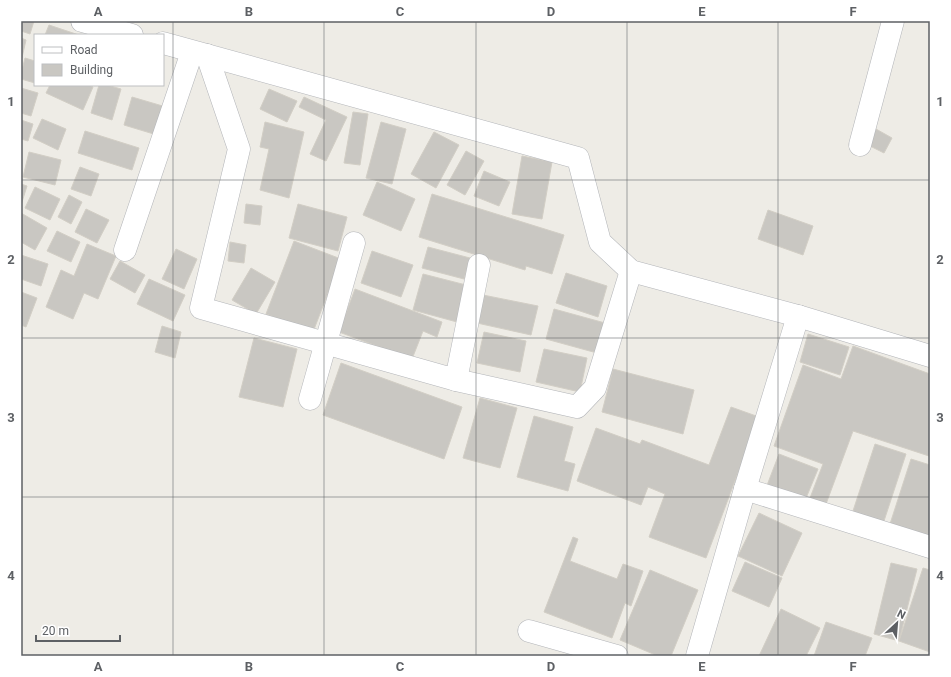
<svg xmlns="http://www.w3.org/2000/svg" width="951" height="677" font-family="Roboto,sans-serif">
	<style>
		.building { fill: #c9c7c2; stroke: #d2cec5 }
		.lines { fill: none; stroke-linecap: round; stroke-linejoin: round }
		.street-casing { stroke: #b3b5b9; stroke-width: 23 }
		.street { stroke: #fff; stroke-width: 22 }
		.grid { fill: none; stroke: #5d6064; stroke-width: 1; stroke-opacity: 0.55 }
		.neatline { fill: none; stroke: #5d6064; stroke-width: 1.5 }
		.grid-label { font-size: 13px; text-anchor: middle; font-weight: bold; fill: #5d6064 }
	</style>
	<rect width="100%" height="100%" fill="#eeece6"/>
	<!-- building -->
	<g class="building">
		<path d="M 21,21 L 34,21 L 30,34 L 21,31 Z"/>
		<path d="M 49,25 L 79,35 L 45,35 Z"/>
		<path d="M 21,38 L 26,40 L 21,62 Z"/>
		<path d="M 25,58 L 35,61 L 35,83 L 21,79 L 21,74 Z"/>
		<path d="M 50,85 L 89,85 L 93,87 L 83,110 L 46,93 Z"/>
		<path d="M 99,85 L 107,85 L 121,89 L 112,120 L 91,113 Z"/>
		<path d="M 21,88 L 38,93 L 31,116 L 21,113 Z"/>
		<path d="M 269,89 L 297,101 L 287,122 L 260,109 Z"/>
		<path d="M 132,97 L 166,107 L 157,135 L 124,125 Z"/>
		<path d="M 304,97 L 347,117 L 326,161 L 310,154 L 326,120 L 299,107 Z"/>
		<path d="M 353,112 L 368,114 L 360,165 L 344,163 Z"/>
		<path d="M 42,119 L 66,129 L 58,150 L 33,138 Z"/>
		<path d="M 21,120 L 33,124 L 28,141 L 21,139 Z"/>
		<path d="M 265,122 L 304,132 L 289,198 L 260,190 L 269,149 L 260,147 Z"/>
		<path d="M 381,122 L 406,129 L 392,184 L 366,178 Z"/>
		<path d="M 876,129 L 892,138 L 884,153 L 868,145 Z"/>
		<path d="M 85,131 L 139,148 L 132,170 L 78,153 Z"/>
		<path d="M 434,132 L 459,145 L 436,188 L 411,174 Z"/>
		<path d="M 466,151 L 484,161 L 465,195 L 447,185 Z"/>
		<path d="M 29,152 L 61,160 L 55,185 L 23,177 Z"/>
		<path d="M 522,156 L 552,162 L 542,219 L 512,214 Z"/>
		<path d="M 80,167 L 99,174 L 91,196 L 71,189 Z"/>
		<path d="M 484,171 L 510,182 L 499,206 L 474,196 Z"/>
		<path d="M 377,182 L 415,199 L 401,231 L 363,215 Z"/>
		<path d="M 21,184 L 27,186 L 21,205 Z"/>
		<path d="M 35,187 L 60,199 L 50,220 L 25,208 Z"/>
		<path d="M 432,194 L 564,235 L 552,274 L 526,266 L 525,270 L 419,237 Z"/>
		<path d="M 69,195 L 82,202 L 71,224 L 58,217 Z"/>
		<path d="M 246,204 L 262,206 L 260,225 L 244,223 Z"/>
		<path d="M 298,204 L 347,217 L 338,251 L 289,238 Z"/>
		<path d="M 86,209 L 109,220 L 97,243 L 75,232 Z"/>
		<path d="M 768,210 L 813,226 L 803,255 L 758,239 Z"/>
		<path d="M 21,213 L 47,228 L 35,250 L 21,242 Z"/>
		<path d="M 57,231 L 80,242 L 71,262 L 47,251 Z"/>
		<path d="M 294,241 L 341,259 L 313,332 L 266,314 Z"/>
		<path d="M 230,242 L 246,245 L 244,263 L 228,261 Z"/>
		<path d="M 87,244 L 116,256 L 98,299 L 84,293 L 73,319 L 46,307 L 61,270 L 74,276 Z"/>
		<path d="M 428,247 L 470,258 L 464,279 L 422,268 Z"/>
		<path d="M 176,249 L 197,259 L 184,289 L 162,279 Z"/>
		<path d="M 372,251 L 413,265 L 401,297 L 361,283 Z"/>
		<path d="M 21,255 L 48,264 L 41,286 L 21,279 Z"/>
		<path d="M 120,261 L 145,275 L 135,293 L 110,279 Z"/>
		<path d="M 251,268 L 275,282 L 256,314 L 232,300 Z"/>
		<path d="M 566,273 L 607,286 L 598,317 L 556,303 Z"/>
		<path d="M 423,274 L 466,285 L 457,322 L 413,310 Z"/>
		<path d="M 149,279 L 185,295 L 173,321 L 137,304 Z"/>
		<path d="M 355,289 L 442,322 L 437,337 L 423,331 L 412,359 L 339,332 Z"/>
		<path d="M 21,292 L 37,298 L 26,327 L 21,325 Z"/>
		<path d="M 483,295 L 538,306 L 531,335 L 477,323 Z"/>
		<path d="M 554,309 L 605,323 L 597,353 L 546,339 Z"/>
		<path d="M 162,326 L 181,332 L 175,358 L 155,352 Z"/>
		<path d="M 484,332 L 526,341 L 520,372 L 477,363 Z"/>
		<path d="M 808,334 L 849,347 L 840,375 L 800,362 Z"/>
		<path d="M 254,338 L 297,349 L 283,407 L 239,397 Z"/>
		<path d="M 853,346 L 930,374 L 930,452 L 929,456 L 853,431 L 826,504 L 810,498 L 823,464 L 774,446 L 803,365 L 841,379 Z"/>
		<path d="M 544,349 L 587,358 L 580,392 L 536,382 Z"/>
		<path d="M 341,363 L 462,407 L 444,459 L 323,415 Z"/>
		<path d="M 613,369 L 694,390 L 683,434 L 602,412 Z"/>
		<path d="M 480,398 L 517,408 L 500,468 L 463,458 Z"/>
		<path d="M 731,407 L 759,417 L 706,558 L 649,537 L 665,494 L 648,487 L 641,505 L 577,481 L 596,428 L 640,444 L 642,440 L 709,465 Z"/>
		<path d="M 534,416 L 573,427 L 564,461 L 575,464 L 568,491 L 517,477 Z"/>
		<path d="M 875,444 L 906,454 L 882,527 L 851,517 Z"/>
		<path d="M 779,454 L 818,469 L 804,503 L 766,488 Z"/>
		<path d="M 911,459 L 930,465 L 930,537 L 890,524 Z"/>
		<path d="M 759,513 L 802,533 L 782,576 L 738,556 Z"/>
		<path d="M 573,537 L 578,539 L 570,561 L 617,579 L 623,564 L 643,571 L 631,606 L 625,603 L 612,638 L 544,612 Z"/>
		<path d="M 745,562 L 782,578 L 769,607 L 732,591 Z"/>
		<path d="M 891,563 L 917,569 L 899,641 L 874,634 Z"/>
		<path d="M 923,568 L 930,570 L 930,652 L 899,641 Z"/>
		<path d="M 650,570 L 698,590 L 671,656 L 658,656 L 620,640 Z"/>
		<path d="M 781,609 L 820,628 L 806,656 L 759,656 Z"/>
		<path d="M 826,622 L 872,638 L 865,656 L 814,656 Z"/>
	</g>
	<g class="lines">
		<defs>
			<g id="street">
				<path d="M 82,21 L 132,35"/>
				<path d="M 163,43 L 578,158 L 600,242 L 631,271 L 798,316 L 930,356"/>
				<path d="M 207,55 L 239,149 L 201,308 L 456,380 L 479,265"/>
				<path d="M 860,145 L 893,21"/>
				<path d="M 125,250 L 192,52"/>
				<path d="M 456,380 L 577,407 L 595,388 L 631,271"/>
				<path d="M 310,399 L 354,243"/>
				<path d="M 745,489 L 930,547"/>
				<path d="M 529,631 L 617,656"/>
				<path d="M 697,656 L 745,489 L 798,316"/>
			</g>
		</defs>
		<!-- street casing -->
		<use href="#street" class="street-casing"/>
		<!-- street -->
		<use href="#street" class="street"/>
	</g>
	<!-- grid -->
	<path class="grid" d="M 173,21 L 173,656M 324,21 L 324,656M 476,21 L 476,656M 627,21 L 627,656M 778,21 L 778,656M 21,180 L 930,180M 21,338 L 930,338M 21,497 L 930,497"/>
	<!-- border -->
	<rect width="951" height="677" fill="none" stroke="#ffffff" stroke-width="44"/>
	<!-- legend -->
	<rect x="34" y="34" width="130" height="52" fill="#ffffff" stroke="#bebfc1"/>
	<rect x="42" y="47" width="20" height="6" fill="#ffffff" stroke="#bebfc1"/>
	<text x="70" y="54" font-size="12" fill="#5d6064">Road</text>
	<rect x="42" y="64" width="20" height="12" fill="#c9c7c2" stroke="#bebfc1"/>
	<text x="70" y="74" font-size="12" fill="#5d6064">Building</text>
	<!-- north arrow -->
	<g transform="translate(897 623) rotate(26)" stroke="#ffffff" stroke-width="3" paint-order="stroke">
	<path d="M0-3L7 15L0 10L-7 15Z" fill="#5d6064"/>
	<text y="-6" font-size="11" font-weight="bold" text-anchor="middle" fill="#5d6064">N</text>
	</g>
	<!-- scale -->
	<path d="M36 635v6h84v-6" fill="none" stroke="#5d6064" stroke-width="2"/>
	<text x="42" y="635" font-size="12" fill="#5d6064" stroke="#ffffff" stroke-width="3" paint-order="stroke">20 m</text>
	<rect x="22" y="22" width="907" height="633" class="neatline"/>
	<g class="grid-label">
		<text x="98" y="16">A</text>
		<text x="249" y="16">B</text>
		<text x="400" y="16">C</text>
		<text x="551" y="16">D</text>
		<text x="702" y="16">E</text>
		<text x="853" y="16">F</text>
		<text x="11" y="106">1</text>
		<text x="940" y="106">1</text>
		<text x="11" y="264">2</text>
		<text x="940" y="264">2</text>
		<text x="11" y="422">3</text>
		<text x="940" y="422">3</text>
		<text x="11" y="580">4</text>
		<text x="940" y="580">4</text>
		<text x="98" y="671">A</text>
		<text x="249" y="671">B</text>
		<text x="400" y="671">C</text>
		<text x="551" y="671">D</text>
		<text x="702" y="671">E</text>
		<text x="853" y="671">F</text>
	</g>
</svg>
